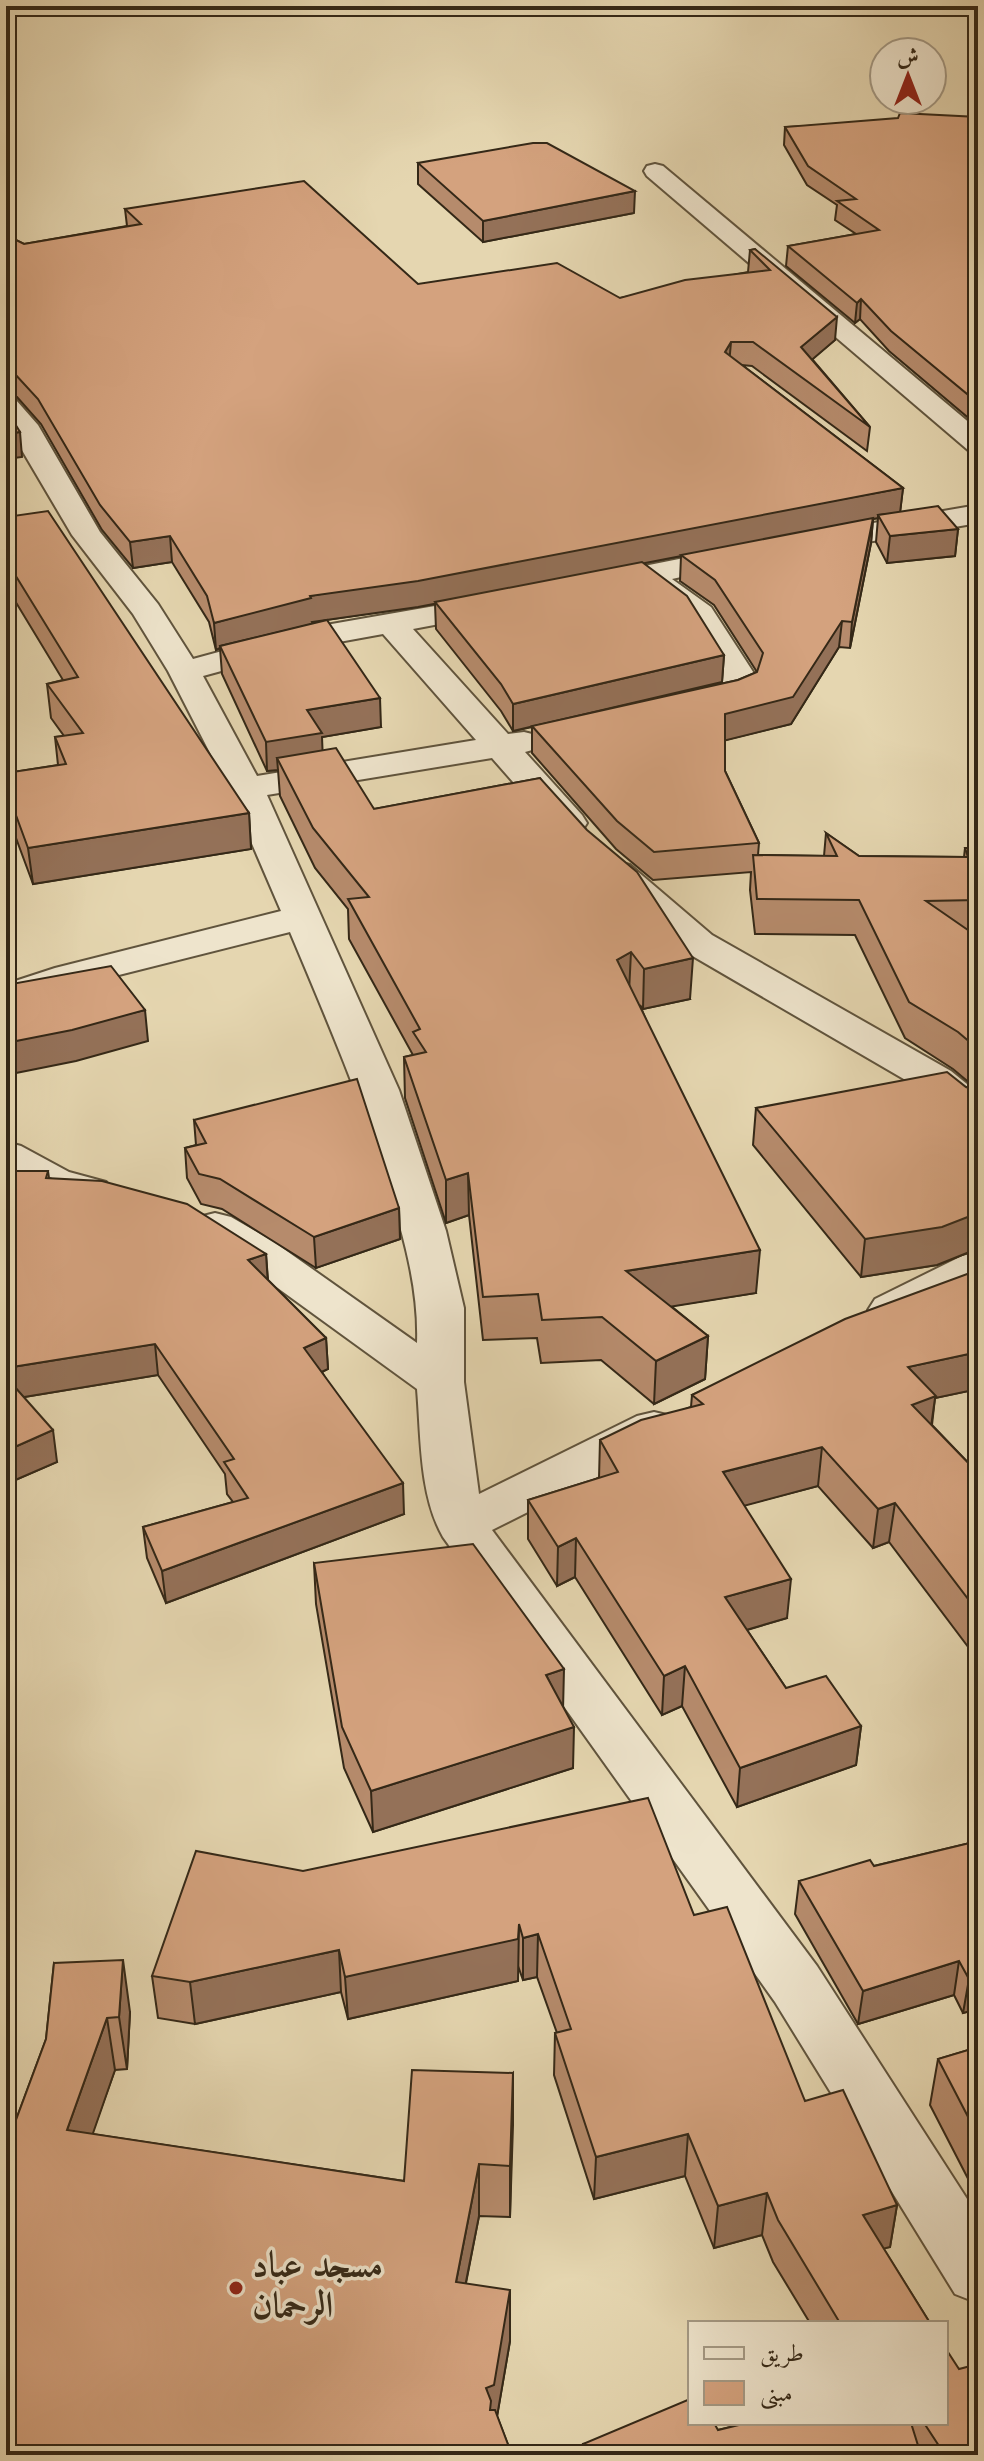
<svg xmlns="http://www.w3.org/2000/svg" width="984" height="2461" font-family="'Old Standard TT',Amiri,serif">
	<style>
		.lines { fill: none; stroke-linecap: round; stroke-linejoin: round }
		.minor-casing { stroke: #60543d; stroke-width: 4 }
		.minor { fill: #eee4cc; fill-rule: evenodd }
		.wall { fill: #b68b6c; stroke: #342817; stroke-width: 2; fill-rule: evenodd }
		.shaded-wall { fill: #947158; stroke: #342817; stroke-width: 2 }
		.building { fill: #d4a27e; stroke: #342817; stroke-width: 2 }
		.poi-dot { fill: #8f2418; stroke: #eee4cc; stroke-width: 3 }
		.labels { text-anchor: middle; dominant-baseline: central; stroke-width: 7; stroke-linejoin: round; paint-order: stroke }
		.near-poi-label { font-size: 36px; font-weight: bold; fill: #342817; stroke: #eee4cc; text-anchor: start }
	</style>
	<rect width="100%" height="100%" fill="#e5d6b0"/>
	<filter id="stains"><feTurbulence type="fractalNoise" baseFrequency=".0025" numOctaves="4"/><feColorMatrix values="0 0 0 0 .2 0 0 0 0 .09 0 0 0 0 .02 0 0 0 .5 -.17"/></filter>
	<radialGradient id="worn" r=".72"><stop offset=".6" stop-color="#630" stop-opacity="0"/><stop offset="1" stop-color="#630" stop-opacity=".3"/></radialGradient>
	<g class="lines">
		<defs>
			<g id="minor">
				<path d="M 655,164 L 663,166 L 978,430 L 978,453 L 968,450 L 647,176 L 644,171 L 647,166 Z"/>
				<path d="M 6,398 L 16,400 L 38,425 L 100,532 L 158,604 L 193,659 L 303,629 L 492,596 L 503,598 L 508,605 L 503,612 L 413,629 L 508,734 L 524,732 L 536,735 L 541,742 L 536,749 L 525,752 L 582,815 L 587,823 L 582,831 L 569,834 L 556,831 L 492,758 L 267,795 L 399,1090 L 446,1231 L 464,1308 L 464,1382 L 479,1494 L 637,1416 L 654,1412 L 671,1416 L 678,1428 L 671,1440 L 492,1530 L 817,1966 L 978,2216 L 978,2303 L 955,2294 L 775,2002 L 443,1537 C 419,1495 421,1436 417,1389 L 242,1262 L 199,1237 L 193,1227 L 199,1217 L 215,1213 L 231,1217 L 274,1242 L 417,1343 C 419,1286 402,1231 385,1176 C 358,1092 324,1013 290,932 L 83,984 L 6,1009 L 6,984 L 55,968 L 281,911 L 228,788 L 168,671 L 133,614 L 72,535 L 6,423 ZM 383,634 L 476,740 L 257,776 L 203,676 L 306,648 Z"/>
				<path d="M 978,505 L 978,523 L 815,551 L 804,548 L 800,542 L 804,536 L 815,533 Z"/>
				<path d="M 739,547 L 750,550 L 754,556 L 750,562 L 672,579 L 711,607 L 759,681 L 759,689 C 746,707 706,716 685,711 L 680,704 L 685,697 L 725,686 L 688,620 L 641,585 L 599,593 L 588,591 L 583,584 L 588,577 L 599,575 Z"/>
				<path d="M 617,862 L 630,865 L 712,935 L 951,1071 L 978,1093 L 978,1126 L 963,1122 L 921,1089 L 684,951 L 604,881 L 599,873 L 604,865 Z"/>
				<path d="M 6,1142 L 21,1146 L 69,1172 L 106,1182 L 113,1191 L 106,1200 C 73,1209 35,1188 6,1172 Z"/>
				<path d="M 978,1252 L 978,1284 C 947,1300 910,1330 875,1321 L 868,1310 L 875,1299 L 962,1256 Z"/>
			</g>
		</defs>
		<!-- minor casing -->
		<use href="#minor" class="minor-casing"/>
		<!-- minor -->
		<use href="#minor" class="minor"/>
	</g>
	<!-- wall -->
	<g class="wall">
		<path d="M 978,118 L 978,426 L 889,351 L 860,319 L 855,323 L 786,266 L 788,246 L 856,234 L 835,220 L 837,205 L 807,185 L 784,145 L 785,127 Z"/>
		<path d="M 418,163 L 634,213 L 483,242 L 418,184 Z"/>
		<path d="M 125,209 L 418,284 L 620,298 L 748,272 L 750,250 L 755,249 L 835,340 L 812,359 L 870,427 L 867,451 L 752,366 L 742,365 L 903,488 L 900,512 L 958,529 L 955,556 L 887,563 L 876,542 L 878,518 L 873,519 L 871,543 L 850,648 L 839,647 L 791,724 L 725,740 L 725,771 L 759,843 L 758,855 L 824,856 L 826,833 L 859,856 L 964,857 L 965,848 L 978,848 L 978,935 L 976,935 L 978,937 L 978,1090 L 953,1069 L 905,1038 L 855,935 L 755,934 L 750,890 L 751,872 L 653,880 L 616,849 L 532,753 L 532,727 L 513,731 L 501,711 L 436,629 L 435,604 L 312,622 L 381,727 L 322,737 L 322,751 L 374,809 L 540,778 L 690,999 L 643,1009 L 640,1005 L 756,1293 L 671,1306 L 708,1336 L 705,1379 L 654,1404 L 601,1360 L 541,1363 L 537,1338 L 483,1340 L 469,1215 L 446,1223 L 405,1098 L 404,1057 L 413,1055 L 349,939 L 348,909 L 315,868 L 280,796 L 278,770 L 267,771 L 222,674 L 220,648 L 216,650 L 209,622 L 172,562 L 133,568 L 102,530 L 41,424 L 17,397 L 6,396 L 6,235 L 24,244 L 127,226 ZM 681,556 L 680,581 L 714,605 L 757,672 L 738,680 L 559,720 L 722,682 L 724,655 L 644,563 Z"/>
		<path d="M 6,517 L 249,813 L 251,849 L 33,884 L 6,811 L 6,773 L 58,765 L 55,737 L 64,736 L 51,718 L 47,684 L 63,680 L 6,586 Z"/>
		<path d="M 966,1087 L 978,1091 L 978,1251 L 977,1249 L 937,1265 L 861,1277 L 753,1145 L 756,1108 Z"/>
		<path d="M 194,1120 L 399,1208 L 400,1239 L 316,1268 L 222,1209 L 201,1204 L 187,1178 L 185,1148 L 196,1145 Z"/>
		<path d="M 6,1171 L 48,1171 L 49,1178 L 266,1254 L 268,1280 L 326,1338 L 328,1369 L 322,1372 L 404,1514 L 166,1603 L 147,1558 L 143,1527 L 233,1502 L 227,1494 L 225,1474 L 158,1375 L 24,1397 L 57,1462 L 13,1481 L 6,1473 Z"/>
		<path d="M 978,1270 L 978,1389 L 935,1398 L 932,1425 L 978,1473 L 978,1660 L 889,1542 L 873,1548 L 818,1486 L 744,1505 L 787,1618 L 747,1630 L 786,1688 L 861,1726 L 856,1765 L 737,1807 L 682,1706 L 662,1715 L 575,1577 L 557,1586 L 528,1539 L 528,1500 L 599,1478 L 600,1440 L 691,1407 L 692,1395 Z"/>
		<path d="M 314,1563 L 563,1706 L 573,1768 L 373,1832 L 344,1768 L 316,1604 Z"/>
		<path d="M 978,1841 L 978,2009 L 963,2013 L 954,1995 L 858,2024 L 795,1914 L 799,1881 L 874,1866 Z"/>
		<path d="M 303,1871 L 694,1915 L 805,2101 L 897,2205 L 890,2247 L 883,2248 L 930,2323 L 810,2323 L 773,2262 L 762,2235 L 714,2248 L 685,2176 L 594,2199 L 554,2075 L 555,2033 L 557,2033 L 537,1977 L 523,1980 L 518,1966 L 518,1981 L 348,2019 L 341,1992 L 195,2024 L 158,2018 L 152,1976 Z"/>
		<path d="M 54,1963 L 130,2012 L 127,2069 L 115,2070 L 92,2134 L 404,2181 L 513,2073 L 510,2217 L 479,2216 L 466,2283 L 510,2341 L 497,2416 L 512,2455 L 12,2455 L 6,2430 L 10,2136 L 46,2039 Z"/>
		<path d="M 978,2047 L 978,2198 L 930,2105 L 938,2059 Z"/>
		<path d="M 747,2423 L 946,2423 L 978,2455 L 583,2455 L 583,2444 L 718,2430 Z"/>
	</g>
	<!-- shaded-wall -->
	<g class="shaded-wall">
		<path d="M 635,191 L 634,213 L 483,242 L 483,221 Z"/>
		<path d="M 861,299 L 860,319 L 855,323 L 857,303 Z"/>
		<path d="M 837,317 L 835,340 L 800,370 L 801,347 Z"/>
		<path d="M 731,342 L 729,365 L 725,352 Z"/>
		<path d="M 20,432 L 22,457 L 6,459 L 6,434 Z"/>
		<path d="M 903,488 L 900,513 L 878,515 L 878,518 L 873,519 L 871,543 L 850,648 L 852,622 L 873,519 L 418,607 L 312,622 L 313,624 L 220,646 L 220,648 L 216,650 L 214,623 L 310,596 Z"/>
		<path d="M 958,529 L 955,556 L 887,563 L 890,536 Z"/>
		<path d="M 170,536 L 172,562 L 133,568 L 130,542 Z"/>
		<path d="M 842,621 L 839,647 L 791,724 L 723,741 L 725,714 Z"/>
		<path d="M 724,655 L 722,682 L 513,731 L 513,704 Z"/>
		<path d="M 380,698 L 381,727 L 322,737 L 323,762 L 277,758 L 278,770 L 267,771 L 266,742 L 307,710 Z"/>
		<path d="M 249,813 L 251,849 L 33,884 L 28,848 Z"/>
		<path d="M 631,952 L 629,992 L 617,960 Z"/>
		<path d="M 693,958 L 690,999 L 643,1009 L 644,969 Z"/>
		<path d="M 145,1010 L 148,1041 L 76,1061 L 6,1075 L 6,1043 Z"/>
		<path d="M 468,1173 L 469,1215 L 446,1223 L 446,1180 Z"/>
		<path d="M 399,1208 L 400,1239 L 316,1268 L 314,1237 Z"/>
		<path d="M 978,1213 L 977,1249 L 937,1265 L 861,1277 L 865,1239 Z"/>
		<path d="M 760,1250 L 756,1293 L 625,1314 L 626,1271 Z"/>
		<path d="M 266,1254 L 268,1285 L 248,1260 Z"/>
		<path d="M 708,1336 L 705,1379 L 654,1404 L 656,1361 Z"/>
		<path d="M 326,1338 L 328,1369 L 306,1379 L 304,1348 Z"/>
		<path d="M 155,1344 L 158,1375 L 6,1400 L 6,1368 Z"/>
		<path d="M 978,1352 L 978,1389 L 935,1398 L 930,1434 L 907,1443 L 908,1367 Z"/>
		<path d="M 53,1430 L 57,1462 L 13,1481 L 8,1450 Z"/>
		<path d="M 822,1447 L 818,1486 L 721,1512 L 723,1472 Z"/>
		<path d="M 403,1483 L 404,1514 L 166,1603 L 162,1571 Z"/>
		<path d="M 895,1503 L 889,1542 L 873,1548 L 878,1509 Z"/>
		<path d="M 576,1538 L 575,1577 L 557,1586 L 558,1547 Z"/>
		<path d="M 791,1579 L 787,1618 L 722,1637 L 725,1597 Z"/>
		<path d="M 685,1666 L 682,1706 L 662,1715 L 664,1676 Z"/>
		<path d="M 564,1669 L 563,1710 L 546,1675 Z"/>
		<path d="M 861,1726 L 856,1765 L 737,1807 L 740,1768 Z"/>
		<path d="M 574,1727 L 573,1768 L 373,1832 L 371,1791 Z"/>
		<path d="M 519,1924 L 518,1981 L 348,2019 L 345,1977 Z"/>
		<path d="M 538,1934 L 537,1977 L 523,1980 L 523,1938 Z"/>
		<path d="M 339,1950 L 341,1992 L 195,2024 L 190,1982 Z"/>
		<path d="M 123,1960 L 130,2012 L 127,2069 L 119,2017 Z"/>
		<path d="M 959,1961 L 954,1995 L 858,2024 L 863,1991 Z"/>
		<path d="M 978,1977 L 978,2009 L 963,2013 L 969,1979 Z"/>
		<path d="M 107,2018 L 115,2070 L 76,2182 L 67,2130 Z"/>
		<path d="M 513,2073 L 513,2125 L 510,2217 L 510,2166 Z"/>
		<path d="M 688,2134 L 685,2176 L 594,2199 L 596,2157 Z"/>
		<path d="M 479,2164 L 479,2216 L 456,2332 L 456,2282 Z"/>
		<path d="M 767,2193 L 762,2235 L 714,2248 L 718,2206 Z"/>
		<path d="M 897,2205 L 890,2247 L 856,2256 L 863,2215 Z"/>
		<path d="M 510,2290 L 510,2341 L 494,2434 L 486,2388 Z"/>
	</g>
	<!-- building -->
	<g class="building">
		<path d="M 900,113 L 978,117 L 978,403 L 891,331 L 861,299 L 857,303 L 788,246 L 879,230 L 837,201 L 856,199 L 808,166 L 785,127 L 898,118 Z"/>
		<path d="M 533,143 L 547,143 L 635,191 L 483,221 L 418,163 Z"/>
		<path d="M 304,181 L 418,284 L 557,263 L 620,298 L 685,280 L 770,270 L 750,250 L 755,249 L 837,317 L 801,347 L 870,427 L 753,342 L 731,342 L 725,352 L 903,488 L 418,581 L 310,596 L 311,598 L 214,623 L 207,596 L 170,536 L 130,542 L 100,505 L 38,399 L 14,373 L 6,372 L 6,235 L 24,244 L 141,224 L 125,209 Z"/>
		<path d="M 6,409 L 20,432 L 6,434 Z"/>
		<path d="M 938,506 L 958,529 L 890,536 L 878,515 Z"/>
		<path d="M 48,511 L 249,813 L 28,848 L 6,788 L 6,773 L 66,764 L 55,737 L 83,733 L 47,684 L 78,677 L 6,560 L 6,517 Z"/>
		<path d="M 873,518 L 852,622 L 842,621 L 793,697 L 725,714 L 725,771 L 759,843 L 654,852 L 617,821 L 532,726 L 738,680 L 757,672 L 763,653 L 715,580 L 681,555 Z"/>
		<path d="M 642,562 L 687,596 L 724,655 L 513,704 L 501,684 L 435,602 Z"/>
		<path d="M 327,620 L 380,698 L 307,710 L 322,733 L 266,742 L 220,646 Z"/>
		<path d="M 336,748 L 374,809 L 540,778 L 587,830 L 637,872 L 693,958 L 644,969 L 631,952 L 617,960 L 760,1250 L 626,1271 L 708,1336 L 656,1361 L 602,1317 L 542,1320 L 538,1294 L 483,1297 L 468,1173 L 446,1180 L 404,1057 L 426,1052 L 413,1032 L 420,1029 L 348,899 L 369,897 L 313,828 L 277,758 Z"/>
		<path d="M 826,833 L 859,856 L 968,857 L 965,848 L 978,848 L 978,900 L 926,901 L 978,937 L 978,1049 L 958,1032 L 909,1002 L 859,900 L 757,899 L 753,855 L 837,856 Z"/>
		<path d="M 111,966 L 145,1010 L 72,1030 L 6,1043 L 6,985 Z"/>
		<path d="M 947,1072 L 966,1087 L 978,1091 L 978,1213 L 942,1227 L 865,1239 L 756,1108 Z"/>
		<path d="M 357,1079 L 399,1208 L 314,1237 L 220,1179 L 199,1174 L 185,1148 L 206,1143 L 194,1120 Z"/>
		<path d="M 6,1171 L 48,1171 L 46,1178 L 102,1181 L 187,1204 L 266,1254 L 248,1260 L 326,1338 L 304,1348 L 403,1483 L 162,1571 L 143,1527 L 248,1498 L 224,1462 L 234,1459 L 155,1344 L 6,1368 Z"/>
		<path d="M 978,1270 L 978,1352 L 908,1367 L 936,1396 L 912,1405 L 978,1473 L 978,1612 L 895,1503 L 878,1509 L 822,1447 L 723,1472 L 791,1579 L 725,1597 L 786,1688 L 826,1676 L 861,1726 L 740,1768 L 685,1666 L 664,1676 L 576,1538 L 558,1547 L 528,1500 L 618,1472 L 600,1440 L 641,1420 L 703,1404 L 692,1395 L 845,1319 Z"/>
		<path d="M 6,1377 L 53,1430 L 8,1450 L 6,1447 Z"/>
		<path d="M 473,1544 L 564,1669 L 546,1675 L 574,1727 L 371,1791 L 342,1727 L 314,1563 Z"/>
		<path d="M 648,1798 L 694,1915 L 727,1907 L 805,2101 L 843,2090 L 897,2205 L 863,2215 L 930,2323 L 840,2323 L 778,2220 L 767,2193 L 718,2206 L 688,2134 L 596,2157 L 555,2033 L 571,2029 L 538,1934 L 523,1938 L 519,1924 L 518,1939 L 345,1977 L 339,1950 L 190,1982 L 152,1976 L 196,1851 L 303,1871 Z"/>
		<path d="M 978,1841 L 978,1977 L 969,1979 L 959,1961 L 863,1991 L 799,1881 L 870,1860 L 874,1866 Z"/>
		<path d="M 123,1960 L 119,2017 L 107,2018 L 67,2130 L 404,2181 L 412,2070 L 513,2073 L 510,2166 L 479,2164 L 456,2282 L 510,2290 L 494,2385 L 486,2388 L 491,2401 L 490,2410 L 495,2410 L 512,2455 L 13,2455 L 6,2427 L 6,2136 L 10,2136 L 46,2039 L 54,1963 Z"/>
		<path d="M 978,2047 L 978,2136 L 938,2059 Z"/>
		<path d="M 946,2349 L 959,2369 L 978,2364 L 978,2455 L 945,2455 L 924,2423 L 946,2423 Z"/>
		<path d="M 690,2399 L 690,2423 L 714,2423 L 718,2430 L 747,2423 L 911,2423 L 921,2455 L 588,2455 L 583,2444 Z"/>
	</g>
	<!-- markers -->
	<circle class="poi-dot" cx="236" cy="2288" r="8"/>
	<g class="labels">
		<!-- near-poi labels -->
		<g class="near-poi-label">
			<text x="252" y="2267">مسجد عباد<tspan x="252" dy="41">الرحمان</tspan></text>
		</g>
	</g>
	<!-- margin -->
	<rect width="984" height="2461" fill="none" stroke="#e5d6b0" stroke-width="32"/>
	<rect x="8" y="8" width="968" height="2445" fill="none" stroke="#342817" stroke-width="4"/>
	<rect x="16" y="16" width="952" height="2429" fill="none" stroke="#342817" stroke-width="2"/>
	<!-- legend -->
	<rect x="688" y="2321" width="260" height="104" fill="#eee4cc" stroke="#a49984" stroke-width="2"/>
	<rect x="704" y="2347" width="40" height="12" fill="#eee4cc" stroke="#a49984" stroke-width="2"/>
	<text x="760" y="2361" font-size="24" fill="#342817">طريق</text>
	<rect x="704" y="2381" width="40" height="24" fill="#d4a27e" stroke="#a49984" stroke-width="2"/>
	<text x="760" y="2401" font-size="24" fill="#342817">مبنى</text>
	<!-- north arrow -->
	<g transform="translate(908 76)"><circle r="38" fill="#eee4cc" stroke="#a49984" stroke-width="2"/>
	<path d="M0-6L14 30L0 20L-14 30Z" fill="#8f2418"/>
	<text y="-12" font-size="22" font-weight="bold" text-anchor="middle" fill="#342817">ش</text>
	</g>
	<rect width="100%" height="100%" filter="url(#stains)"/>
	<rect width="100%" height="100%" fill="url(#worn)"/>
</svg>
